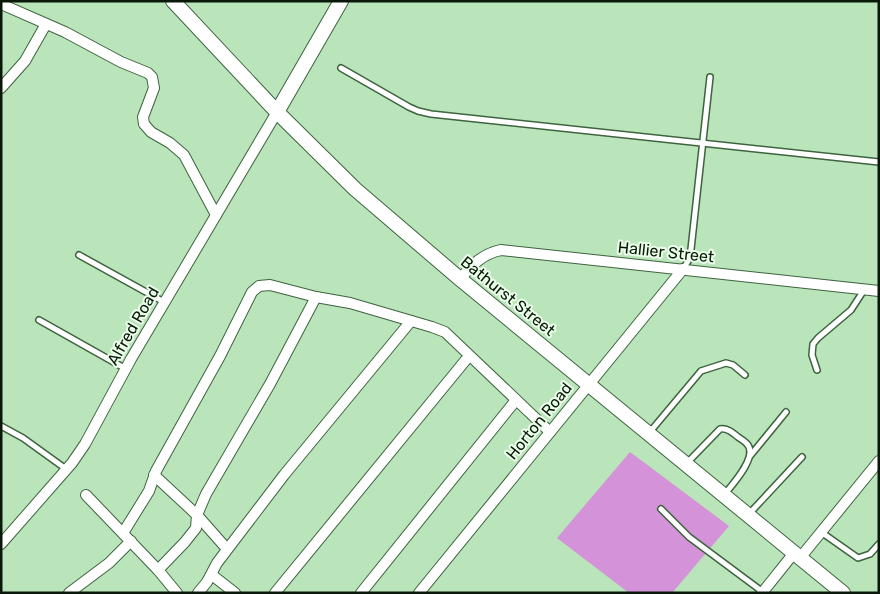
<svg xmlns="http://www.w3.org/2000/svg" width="880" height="594" font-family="Rubik,sans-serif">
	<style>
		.green { fill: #d492d8 }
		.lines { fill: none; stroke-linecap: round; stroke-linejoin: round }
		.lane-casing { stroke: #3e633f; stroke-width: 8 }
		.street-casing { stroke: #3e633f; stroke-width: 12 }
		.secondary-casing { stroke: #3e633f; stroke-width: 16 }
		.lane { stroke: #fff; stroke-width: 5 }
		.street { stroke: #fff; stroke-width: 10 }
		.secondary { stroke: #fff; stroke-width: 14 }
		.labels { text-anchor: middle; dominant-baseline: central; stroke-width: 4; stroke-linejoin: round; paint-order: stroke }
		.street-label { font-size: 16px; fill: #091809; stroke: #eafee9 }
	</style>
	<rect width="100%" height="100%" fill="#bae4ba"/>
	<!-- green -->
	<path class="green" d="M 630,452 L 729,526 L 672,593 L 629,593 L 557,538 Z"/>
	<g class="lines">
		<defs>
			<g id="lane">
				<path d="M 341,68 L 409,107 L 418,111 L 431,114 L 879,162"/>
				<path d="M 79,255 L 164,302"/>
				<path d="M 683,269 L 690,258 L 691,249 L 710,77"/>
				<path d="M 39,320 L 126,369"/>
				<path d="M 817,370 L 812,355 L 813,344 L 818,338 L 851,310 L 864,290"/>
				<path d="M 1,426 L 23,438 L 66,469"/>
				<path d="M 649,433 L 701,371 L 726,363 L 733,365 L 745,375"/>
				<path d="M 750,456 L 786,412"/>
				<path d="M 686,464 L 720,429 C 727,428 732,432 738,437 C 742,440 747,442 749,447 C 755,460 732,485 724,495"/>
				<path d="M 661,509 L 689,537 L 763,592"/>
				<path d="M 748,515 L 802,457"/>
				<path d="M 821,532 L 858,558 L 870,554 L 879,544"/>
			</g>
			<g id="street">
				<path d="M 1,4 L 65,32 L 121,62 L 148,73 L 152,77 L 154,88 L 143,117 L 144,124 L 151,132 L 170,143 L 184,155 L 216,215"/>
				<path d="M 1,88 L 25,61 L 46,24"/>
				<path d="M 460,279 C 472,265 482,254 501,250 L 879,291"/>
				<path d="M 154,475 L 197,515 L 227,549"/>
				<path d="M 86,495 L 158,570 L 177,593"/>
				<path d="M 123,533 L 149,491 L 156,471 L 220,356 L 252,292 L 259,286 L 270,285 L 316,297 L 350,303 L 432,327 L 445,332 L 550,432"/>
				<path d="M 1,544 L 72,463 L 85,444 L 131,359 L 277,112"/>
				<path d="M 800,558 L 879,461"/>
				<path d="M 158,570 L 185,542 L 196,528 L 197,515 L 206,494 L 270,384 L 316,297"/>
				<path d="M 212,575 L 235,593"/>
				<path d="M 69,593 L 109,563 L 131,541"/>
				<path d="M 198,593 L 207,582 L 217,563 L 284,475 L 411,321"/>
				<path d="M 275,593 L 469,356"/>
				<path d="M 361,593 L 516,400"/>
				<path d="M 419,593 L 683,269"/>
				<path d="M 762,593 L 794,553"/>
			</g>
			<g id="secondary">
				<path d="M 173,1 L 277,112 L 355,189 L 460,279 L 843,593"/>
				<path d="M 277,112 L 341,1"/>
			</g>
		</defs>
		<!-- lane casing -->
		<use href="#lane" class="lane-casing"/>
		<!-- street casing -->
		<use href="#street" class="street-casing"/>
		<!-- secondary casing -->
		<use href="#secondary" class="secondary-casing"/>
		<!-- lane -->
		<use href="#lane" class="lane"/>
		<!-- street -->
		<use href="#street" class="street"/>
		<!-- secondary -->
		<use href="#secondary" class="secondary"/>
	</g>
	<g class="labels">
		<!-- street labels -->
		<g class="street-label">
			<text transform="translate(666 252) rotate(6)">Hallier Street</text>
			<text transform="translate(508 296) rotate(39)">Bathurst Street</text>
			<text transform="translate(133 326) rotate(-60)">Alfred Road</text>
			<text transform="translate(539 421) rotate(-51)">Horton Road</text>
		</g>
	</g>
	<!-- border -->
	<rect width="880" height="594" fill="none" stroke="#091809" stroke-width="5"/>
</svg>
